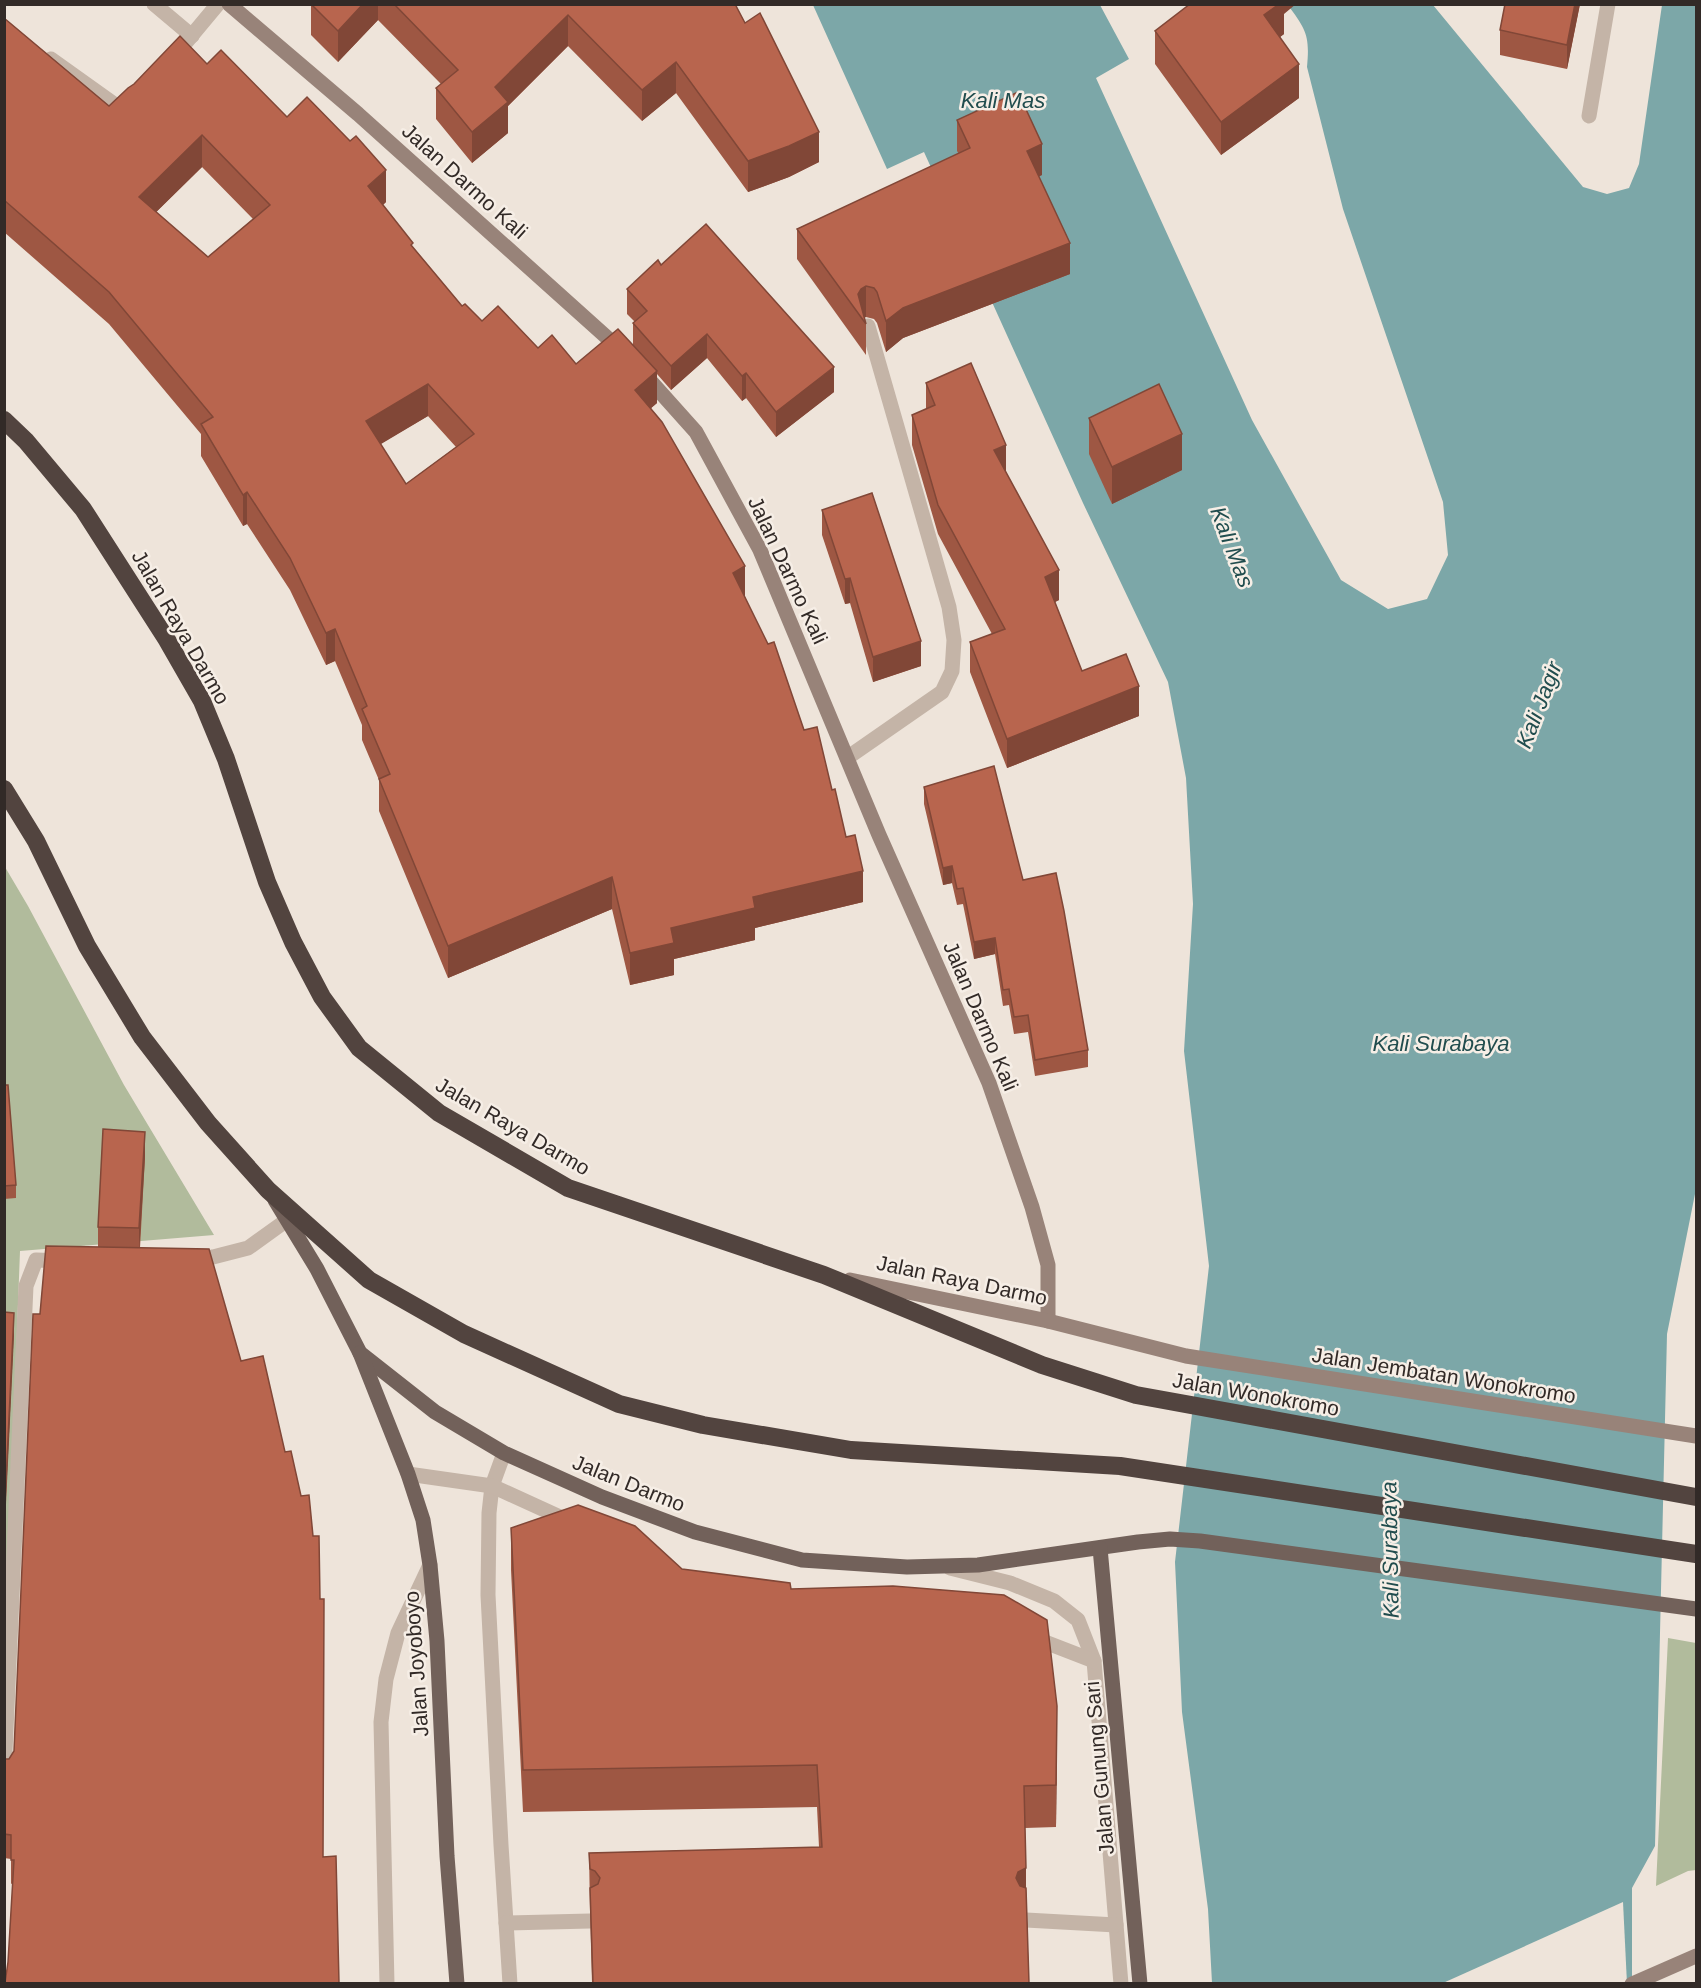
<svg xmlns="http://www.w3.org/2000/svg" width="1701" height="1988" font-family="Helvetica,sans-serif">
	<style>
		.green { fill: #b1bb9c }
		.water { fill: #7ca7a8 }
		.pier { fill: #eee4da }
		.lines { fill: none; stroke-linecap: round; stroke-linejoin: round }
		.lane { stroke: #c4b4a7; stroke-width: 15 }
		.street { stroke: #c4b4a7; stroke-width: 15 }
		.secondary { stroke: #988379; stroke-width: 15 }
		.primary { stroke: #72615a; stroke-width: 15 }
		.highway { stroke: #52443f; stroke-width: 18 }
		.wall { fill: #9e5743; fill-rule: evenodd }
		.shaded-wall { fill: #814737 }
		.building { fill: #b8654e; stroke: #814737; stroke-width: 1.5; fill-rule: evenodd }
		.labels { text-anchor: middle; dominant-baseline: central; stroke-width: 5; stroke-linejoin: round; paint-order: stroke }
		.street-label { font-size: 21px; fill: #322a27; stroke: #f6eee6 }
		.water-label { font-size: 22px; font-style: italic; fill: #214d4e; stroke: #f6eee6 }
	</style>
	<rect width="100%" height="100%" fill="#eee4da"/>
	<!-- green -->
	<g class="green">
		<path d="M 5,867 L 28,906 L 124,1085 L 214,1235 L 20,1251 L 5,1650 Z"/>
		<path d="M 1668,1638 L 1696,1643 L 1696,1870 L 1688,1871 L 1656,1886 Z"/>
	</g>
	<!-- water -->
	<path class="water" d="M 813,5 L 1100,5 L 1129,59 L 1096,78 L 1252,420 L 1341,580 L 1388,609 L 1427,599 L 1448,555 L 1443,502 L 1343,209 L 1307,67 C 1310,35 1306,30 1288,5 L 1433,5 L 1583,187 L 1607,194 L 1629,188 L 1639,164 L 1662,5 L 1696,5 L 1696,1189 L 1667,1334 L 1655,1846 L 1632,1888 L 1632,1983 L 1212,1983 L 1208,1909 L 1182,1712 L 1175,1562 L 1209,1266 L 1184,1051 L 1193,904 L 1186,778 L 1168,682 L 1083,503 L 924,152 L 887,169 Z"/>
	<!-- pier -->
	<path class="pier" d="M 1623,1902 L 1627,1984 L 1443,1983 Z"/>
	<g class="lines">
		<!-- lane -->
		<g class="lane">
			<path d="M 154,4 L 192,36"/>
			<path d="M 173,58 L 218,4"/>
			<path d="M 51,59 L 121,109 L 127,110 L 130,108"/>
			<path d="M 1589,116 L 1608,4"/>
			<path d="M 504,1453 L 492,1486 L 489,1513 L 488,1595 L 501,1845 L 510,1984"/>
			<path d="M 408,1474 L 492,1486 L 571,1522"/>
			<path d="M 950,1568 L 1010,1583 L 1054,1601 L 1078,1620 L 1094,1661 L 1121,1984"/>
			<path d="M 1032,1637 L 1094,1661"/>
			<path d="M 1026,1920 L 1116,1925"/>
			<path d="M 506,1923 L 590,1921"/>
			<path d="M 387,1984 L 381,1722 L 386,1679 L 398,1633 L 430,1565"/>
		</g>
		<!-- street -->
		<g class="street">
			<path d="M 847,758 L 942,692 L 952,671 L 954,640 L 949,607 L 868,326"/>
			<path d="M 191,1260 L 213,1257 L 248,1248 L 287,1220"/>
			<path d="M 4,1774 L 26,1286 L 36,1260 L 66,1261"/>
		</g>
		<!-- secondary -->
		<g class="secondary">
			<path d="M 229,4 L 358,114 L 622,351"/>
			<path d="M 645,375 L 696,432 L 760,550 L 879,835 L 989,1083 L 1032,1207 L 1048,1265 L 1048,1321"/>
			<path d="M 850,1280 L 1048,1321 L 1186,1356 L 1696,1436"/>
			<path d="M 1632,1984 L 1696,1956"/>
		</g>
		<!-- primary -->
		<g class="primary">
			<path d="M 275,1200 L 317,1269 L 360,1353 L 435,1412 L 504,1453 L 602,1497 L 695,1532 L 802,1560 L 907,1567 L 978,1565 L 1138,1542 L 1170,1539 L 1200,1541 L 1696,1609"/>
			<path d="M 360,1353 L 408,1474 L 423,1520 L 430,1565 L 437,1641 L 447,1856 L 457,1984"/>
			<path d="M 1100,1548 L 1140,1984"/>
		</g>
		<!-- highway -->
		<g class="highway">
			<path d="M 4,420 L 26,441 L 83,509 L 167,640 L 202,701 L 226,759 L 267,882 L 293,942 L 322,997 L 359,1048 L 439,1113 L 568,1188 L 824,1275 L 1042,1365 L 1136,1395 L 1696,1497"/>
			<path d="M 4,789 L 36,841 L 87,946 L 142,1037 L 208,1123 L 268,1190 L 369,1280 L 464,1334 L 619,1404 L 703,1425 L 851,1450 L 1120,1466 L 1696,1554"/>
		</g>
	</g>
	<!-- wall -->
	<g class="wall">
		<path d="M 311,4 L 735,4 L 819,162 L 789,177 L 748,192 L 676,93 L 642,121 L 568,46 L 508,106 L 508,133 L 472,163 L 436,119 L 436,88 L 441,84 L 378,20 L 338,62 L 311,35 Z"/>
		<path d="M 1505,4 L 1580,4 L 1567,69 L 1500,55 L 1500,30 Z"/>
		<path d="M 1284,14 L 1284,34 L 1280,37 L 1299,98 L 1221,155 L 1155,64 L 1155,31 Z"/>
		<path d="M 4,18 L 109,106 L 207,64 L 287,117 L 386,202 L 383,205 L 413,247 L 462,306 L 482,321 L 538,348 L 576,364 L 633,345 L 633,323 L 635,322 L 627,314 L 627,289 L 661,265 L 834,392 L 776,437 L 746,398 L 742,401 L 707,358 L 671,390 L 657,374 L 657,403 L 651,408 L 745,597 L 804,730 L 832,790 L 863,902 L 755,928 L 755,940 L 674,959 L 674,975 L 630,985 L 612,909 L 448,978 L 379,811 L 379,780 L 362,740 L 362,725 L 335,661 L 326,665 L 290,590 L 247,524 L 243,526 L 201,456 L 201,434 L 109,324 L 4,232 ZM 202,167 L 253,219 L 208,257 L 156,212 ZM 428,416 L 456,447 L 406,484 L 380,444 Z"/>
		<path d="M 957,120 L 1042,175 L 1039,176 L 1070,274 L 903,338 L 886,352 L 877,323 L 874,319 L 866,317 L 864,317 L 866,324 L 866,355 L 797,259 L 797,229 L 959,154 L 957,151 Z"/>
		<path d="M 926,383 L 1006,472 L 1059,600 L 1055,602 L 1082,671 L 1139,716 L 1007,768 L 970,672 L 970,642 L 992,634 L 938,534 L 912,445 L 912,415 L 926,410 Z"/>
		<path d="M 1089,418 L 1182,470 L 1112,504 L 1089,454 Z"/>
		<path d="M 822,510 L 921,666 L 873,682 L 850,603 L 845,604 L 822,535 Z"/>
		<path d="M 924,787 L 1023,880 L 1088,1050 L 1088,1067 L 1035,1076 L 1028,1032 L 1014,1034 L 1009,1005 L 1003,1006 L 995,954 L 974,959 L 963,904 L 957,905 L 952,883 L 943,885 L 924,804 Z"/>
		<path d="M 4,1085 L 16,1185 L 16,1198 L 4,1199 Z"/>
		<path d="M 145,1157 L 140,1248 L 8,1962 L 13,1883 L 11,1884 L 11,1859 L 4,1858 L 4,1759 L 9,1759 L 14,1751 L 40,1314 L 98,1247 L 98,1227 Z"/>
		<path d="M 511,1528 L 682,1569 L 791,1589 L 1057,1748 L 1056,1827 L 1025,1828 L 1026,1887 L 1029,1983 L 592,1983 L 590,1911 L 589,1853 L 819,1847 L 817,1807 L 523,1812 L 511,1570 Z"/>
	</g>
	<!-- shaded-wall -->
	<g class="shaded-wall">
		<path d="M 363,4 L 378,4 L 378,20 L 338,62 L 338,31 Z"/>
		<path d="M 1275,4 L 1296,4 L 1284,14 L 1284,34 L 1264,49 L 1264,15 Z"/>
		<path d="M 1575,4 L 1580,4 L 1567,69 L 1567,45 Z"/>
		<path d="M 568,15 L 568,46 L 508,106 L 508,133 L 472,163 L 472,132 L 495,87 Z"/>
		<path d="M 676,62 L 676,93 L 642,121 L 642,90 Z"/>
		<path d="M 1299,64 L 1299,98 L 1221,155 L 1221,122 Z"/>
		<path d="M 819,132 L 819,162 L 789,177 L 748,192 L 748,161 Z"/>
		<path d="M 202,135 L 202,167 L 139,229 L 139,197 Z"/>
		<path d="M 1042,144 L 1042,175 L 1027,182 L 1027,151 Z"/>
		<path d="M 386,170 L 386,202 L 368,218 L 368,186 Z"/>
		<path d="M 1070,243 L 1070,274 L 903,338 L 886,352 L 886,321 L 903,308 Z"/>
		<path d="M 866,286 L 866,317 L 862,319 L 858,294 L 861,289 Z"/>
		<path d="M 707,334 L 707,358 L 671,390 L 671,366 Z"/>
		<path d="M 834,367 L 834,392 L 776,437 L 776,412 Z"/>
		<path d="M 657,371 L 657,403 L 635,422 L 635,390 Z"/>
		<path d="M 746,373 L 746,398 L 742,401 L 742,376 Z"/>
		<path d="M 428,384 L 428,416 L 366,453 L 366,421 Z"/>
		<path d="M 1182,434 L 1182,470 L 1112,504 L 1112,467 Z"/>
		<path d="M 1006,445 L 1006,475 L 994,450 Z"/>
		<path d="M 247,492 L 247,524 L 243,526 L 243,495 Z"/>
		<path d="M 745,566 L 745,598 L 733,573 Z"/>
		<path d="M 1059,570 L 1059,600 L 1045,607 L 1045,577 Z"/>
		<path d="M 850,578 L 850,603 L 845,604 L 845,579 Z"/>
		<path d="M 335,629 L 335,661 L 326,665 L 326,633 Z"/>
		<path d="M 921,641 L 921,666 L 873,682 L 873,657 Z"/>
		<path d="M 1139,686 L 1139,716 L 1007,768 L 1007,739 Z"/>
		<path d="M 952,866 L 952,883 L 943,885 L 943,868 Z"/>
		<path d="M 863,871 L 863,902 L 755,928 L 755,940 L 674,959 L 674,975 L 630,985 L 630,953 L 671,928 L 753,897 Z"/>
		<path d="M 612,877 L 612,909 L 448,978 L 448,946 Z"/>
		<path d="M 995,938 L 995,954 L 974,959 L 974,942 Z"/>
		<path d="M 145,1132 L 145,1157 L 139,1253 L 139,1228 Z"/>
		<path d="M 14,1313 L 14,1336 L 4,1546 L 4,1523 Z"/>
		<path d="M 1057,1706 L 1057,1748 L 1056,1827 L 1056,1785 Z"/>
		<path d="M 1026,1868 L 1026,1910 L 1016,1878 L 1018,1872 Z"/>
	</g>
	<!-- building -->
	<g class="building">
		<path d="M 311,4 L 363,4 L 338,31 Z"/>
		<path d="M 394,4 L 735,4 L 745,23 L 760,13 L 819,132 L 789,146 L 748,161 L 676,62 L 642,90 L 568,15 L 495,87 L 508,102 L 472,132 L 436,88 L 458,70 Z"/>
		<path d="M 1190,4 L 1279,4 L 1264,15 L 1299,64 L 1221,122 L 1155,31 Z"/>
		<path d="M 1505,4 L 1575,4 L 1567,45 L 1500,30 Z"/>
		<path d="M 4,18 L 109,106 L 128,88 L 134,84 L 180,36 L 207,64 L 221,50 L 287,117 L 307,97 L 350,141 L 356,136 L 386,170 L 368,186 L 413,243 L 411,245 L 462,306 L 465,304 L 482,321 L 498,306 L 538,348 L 552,335 L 576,364 L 618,329 L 657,371 L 635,390 L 662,422 L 745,566 L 733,573 L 768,644 L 774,642 L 804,730 L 817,727 L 832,790 L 835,789 L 846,837 L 855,835 L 863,871 L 753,897 L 755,908 L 671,928 L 674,943 L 630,953 L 612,877 L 448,946 L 379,779 L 390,774 L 362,709 L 367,706 L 335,629 L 326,633 L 290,558 L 247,492 L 243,495 L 201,424 L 213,417 L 109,292 L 4,200 ZM 202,135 L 270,205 L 208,257 L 139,197 ZM 428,384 L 474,434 L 406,484 L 366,421 Z"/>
		<path d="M 1018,92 L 1042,144 L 1027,151 L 1070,243 L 903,308 L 886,321 L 877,292 L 874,288 L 866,286 L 861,289 L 858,294 L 866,324 L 797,229 L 970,148 L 957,120 Z"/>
		<path d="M 706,224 L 834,367 L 776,412 L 746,373 L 742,376 L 707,334 L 671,366 L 633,323 L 647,311 L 627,289 L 658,260 L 661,265 Z"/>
		<path d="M 971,363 L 1006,445 L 994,450 L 1059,570 L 1045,577 L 1082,671 L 1126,654 L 1139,686 L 1007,739 L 970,642 L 1005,629 L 938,505 L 912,415 L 935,405 L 926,383 Z"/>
		<path d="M 1159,384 L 1182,434 L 1112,467 L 1089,418 Z"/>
		<path d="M 872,493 L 921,641 L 873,657 L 850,578 L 845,579 L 822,510 Z"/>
		<path d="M 994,766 L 1023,880 L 1056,873 L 1064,911 L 1088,1050 L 1035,1060 L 1028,1015 L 1014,1017 L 1009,989 L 1003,990 L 995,938 L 974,942 L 963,888 L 957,889 L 952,866 L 943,868 L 924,787 Z"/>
		<path d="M 4,1085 L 8,1085 L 16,1185 L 4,1186 Z"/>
		<path d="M 103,1129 L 145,1132 L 139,1228 L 98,1227 Z"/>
		<path d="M 46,1246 L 209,1249 L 241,1361 L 263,1356 L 285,1452 L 291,1451 L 301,1496 L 309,1495 L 313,1536 L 319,1536 L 320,1599 L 324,1599 L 323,1857 L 336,1856 L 339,1983 L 5,1983 L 8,1962 L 14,1860 L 11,1860 L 11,1835 L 4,1834 L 4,1759 L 9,1759 L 14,1751 L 33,1314 L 40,1314 Z"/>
		<path d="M 4,1312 L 14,1313 L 4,1523 Z"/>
		<path d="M 578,1505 L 635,1526 L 682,1569 L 790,1583 L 791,1589 L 893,1586 L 1004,1595 L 1047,1620 L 1057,1706 L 1056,1785 L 1024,1786 L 1026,1868 L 1018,1872 L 1016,1878 L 1020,1886 L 1026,1888 L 1029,1983 L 593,1983 L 590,1888 L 598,1884 L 600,1878 L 595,1871 L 590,1869 L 589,1853 L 822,1847 L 817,1765 L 523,1770 L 511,1528 Z"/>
	</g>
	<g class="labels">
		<!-- street labels -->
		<g class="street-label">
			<text transform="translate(465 181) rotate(42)">Jalan Darmo Kali</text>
			<text transform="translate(788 570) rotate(65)">Jalan Darmo Kali</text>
			<text transform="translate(181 627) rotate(60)">Jalan Raya Darmo</text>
			<text transform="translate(981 1016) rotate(67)">Jalan Darmo Kali</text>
			<text transform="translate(513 1126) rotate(30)">Jalan Raya Darmo</text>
			<text transform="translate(962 1280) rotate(12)">Jalan Raya Darmo</text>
			<text transform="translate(1444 1375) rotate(9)">Jalan Jembatan Wonokromo</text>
			<text transform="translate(1256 1394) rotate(10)">Jalan Wonokromo</text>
			<text transform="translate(629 1483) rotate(22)">Jalan Darmo</text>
			<text transform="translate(416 1664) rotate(-94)">Jalan Joyoboyo</text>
			<text transform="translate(1099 1768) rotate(-95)">Jalan Gunung Sari</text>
		</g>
		<!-- water labels -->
		<g class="water-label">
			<text x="1003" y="100">Kali Mas</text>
			<text transform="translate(1232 547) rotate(69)">Kali Mas</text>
			<text transform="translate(1539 705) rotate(-69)">Kali Jagir</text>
			<text x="1441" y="1043">Kali Surabaya</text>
			<text transform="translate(1390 1550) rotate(-91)">Kali Surabaya</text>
		</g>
	</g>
	<!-- border -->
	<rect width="1701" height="1988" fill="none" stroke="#322a27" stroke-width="12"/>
</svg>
